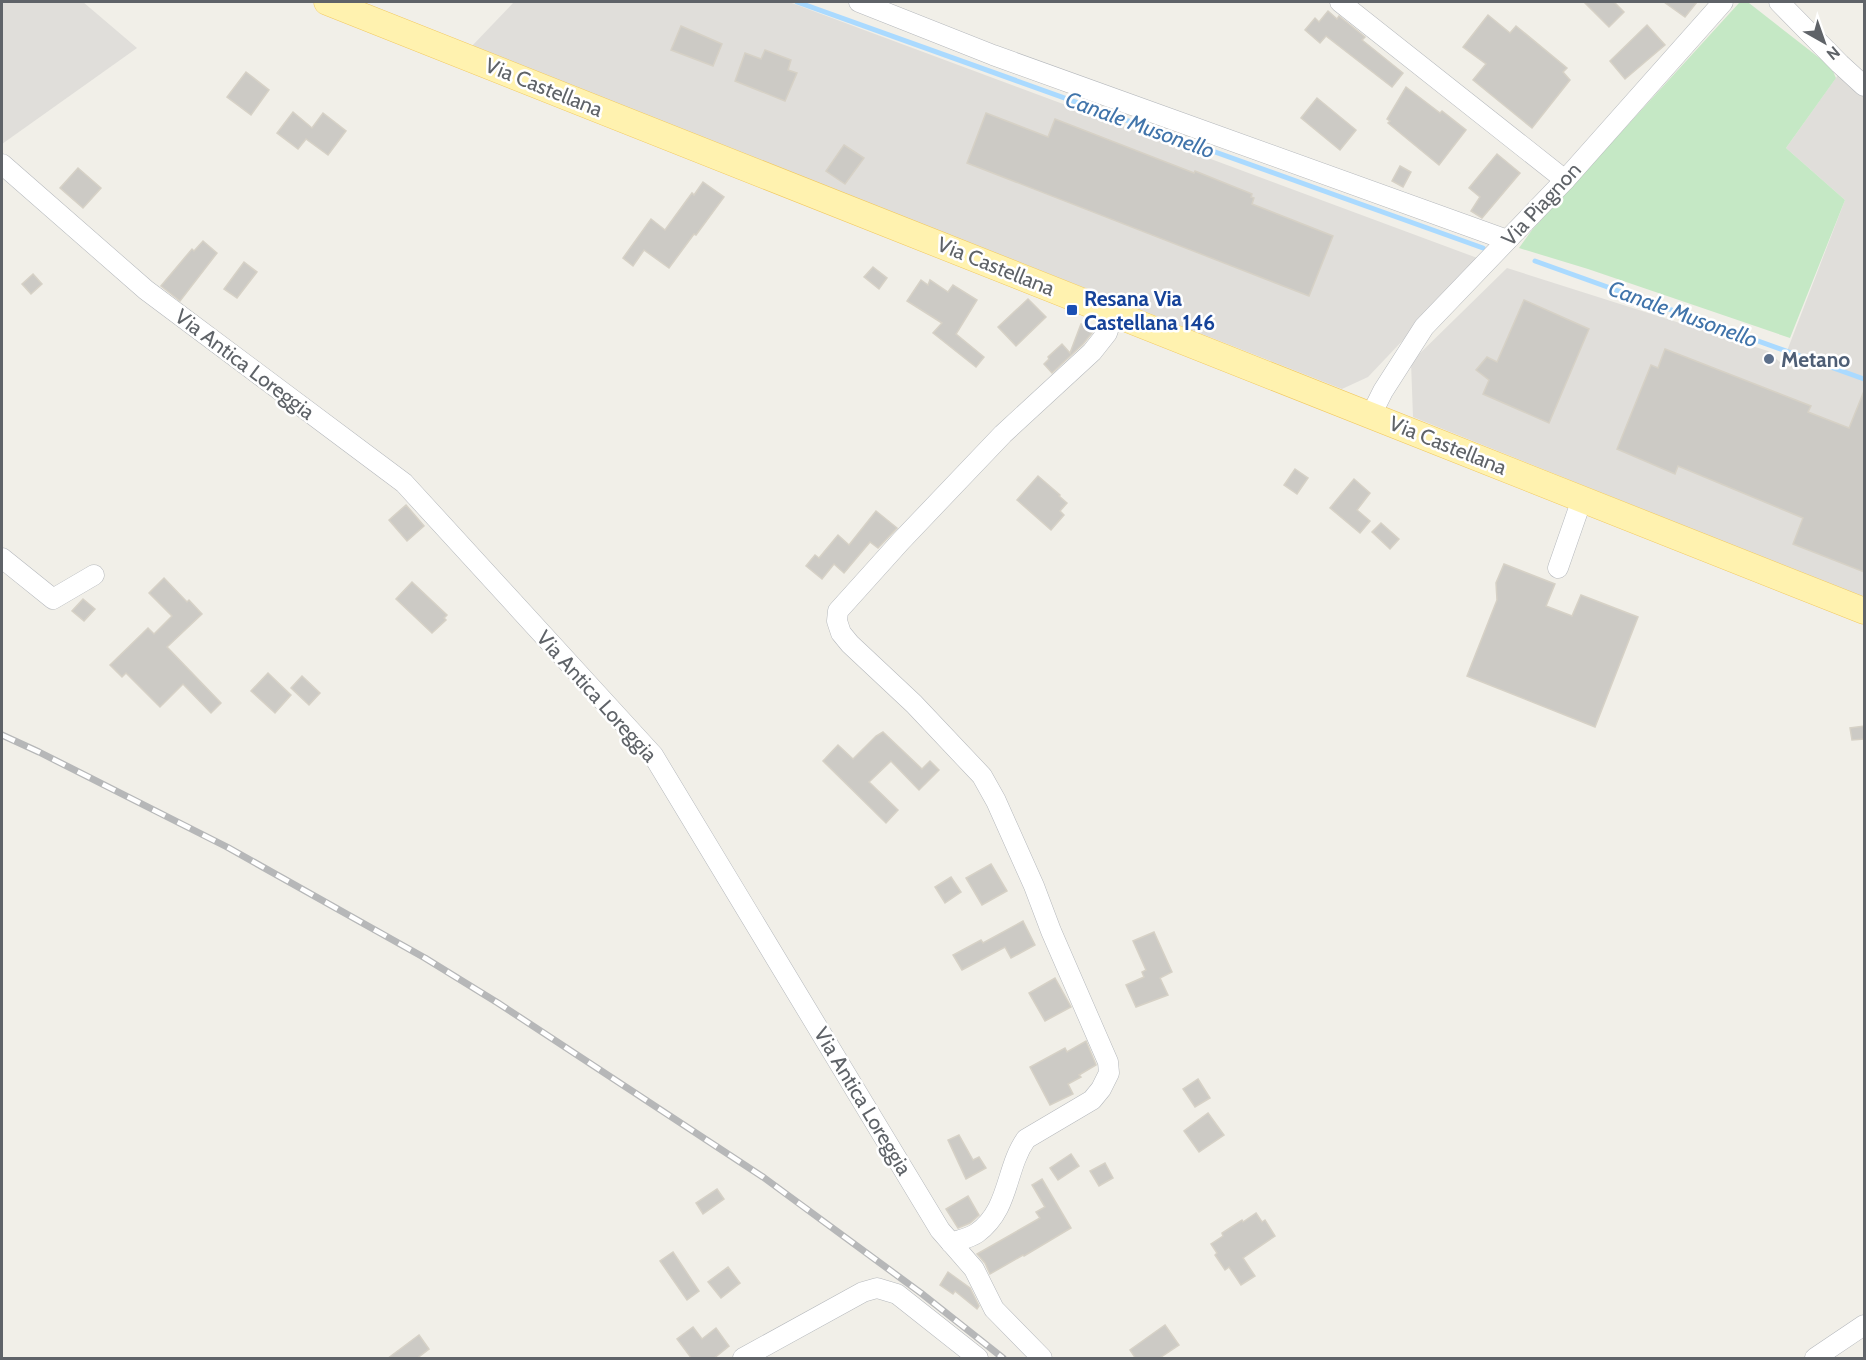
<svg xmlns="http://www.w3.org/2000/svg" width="1866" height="1360" font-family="Cabin,sans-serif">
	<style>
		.industrial { fill: #e0deda }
		.green { fill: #c5e8c5 }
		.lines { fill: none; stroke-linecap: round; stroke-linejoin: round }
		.stream { stroke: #aadaff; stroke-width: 5 }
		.building { fill: #cccac5; stroke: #d6d1c6; stroke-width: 1.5 }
		.minor-casing { stroke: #b5b8bc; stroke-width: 21 }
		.major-casing { stroke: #f2c960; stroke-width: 27 }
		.minor { stroke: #fff; stroke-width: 20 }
		.major { stroke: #fff2af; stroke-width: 26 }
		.rail-casing { stroke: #b6b7b8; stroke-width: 7 }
		.rail { stroke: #fff; stroke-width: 4.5; stroke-dasharray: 14; stroke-linecap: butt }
		.transit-dot { fill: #1a4fb4; stroke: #fff; stroke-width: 2 }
		.service-dot { fill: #5c6f8a; stroke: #fff; stroke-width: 2 }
		.labels { text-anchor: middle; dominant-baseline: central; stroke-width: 5; stroke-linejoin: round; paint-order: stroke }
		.street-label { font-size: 21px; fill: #5f6368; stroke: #fff }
		.transit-label { font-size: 21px; font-weight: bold; fill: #164399; stroke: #fff; text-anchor: start }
		.service-label { font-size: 21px; font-weight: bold; fill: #4e5e75; stroke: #fff; text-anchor: start }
		.water-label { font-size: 22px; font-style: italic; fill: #4174aa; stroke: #fff }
	</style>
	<rect width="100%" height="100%" fill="#f1efe8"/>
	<!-- industrial -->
	<g class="industrial">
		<path d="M 2,2 L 83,2 L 137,48 L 2,144 Z"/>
		<path d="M 514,2 L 789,2 L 1480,259 L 1368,377 L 1342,389 L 471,47 Z"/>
		<path d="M 1848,61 L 1864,74 L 1864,598 L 1413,417 L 1411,362 L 1507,268 L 1768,351 L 1782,364 L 1845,200 L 1786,148 Z"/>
	</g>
	<!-- green -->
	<path class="green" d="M 1739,3 L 1749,3 L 1831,67 L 1836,78 L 1786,148 L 1845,200 L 1790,338 L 1588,269 L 1519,248 L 1532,230 Z"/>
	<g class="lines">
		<!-- stream -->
		<g class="stream">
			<path d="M 797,2 L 1483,248"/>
			<path d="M 1535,261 L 1864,379"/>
		</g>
	</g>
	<!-- building -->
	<g class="building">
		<path d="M 1584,2 L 1614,2 L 1624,12 L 1609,27 Z"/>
		<path d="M 1664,2 L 1697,2 L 1685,17 Z"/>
		<path d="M 1328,11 L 1337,19 L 1339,16 L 1365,37 L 1362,40 L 1403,73 L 1392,87 L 1326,36 L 1320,43 L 1305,30 L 1315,18 L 1319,22 Z"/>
		<path d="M 1488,15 L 1510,33 L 1516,26 L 1567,68 L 1563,72 L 1570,80 L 1532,128 L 1473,80 L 1486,64 L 1463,47 Z"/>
		<path d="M 1647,25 L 1665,45 L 1625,79 L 1610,61 Z"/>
		<path d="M 681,26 L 722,44 L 713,66 L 671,50 Z"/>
		<path d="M 765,50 L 791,60 L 788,70 L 797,73 L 785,101 L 735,81 L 745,53 L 761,59 Z"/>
		<path d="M 246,72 L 269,90 L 251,115 L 227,97 Z"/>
		<path d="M 1406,87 L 1440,113 L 1442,111 L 1466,130 L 1439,165 L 1388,123 L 1390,121 L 1387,119 Z"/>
		<path d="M 1317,98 L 1356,130 L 1340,150 L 1301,118 Z"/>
		<path d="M 293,112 L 312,128 L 323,113 L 346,131 L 328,155 L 306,139 L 298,149 L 277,133 Z"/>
		<path d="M 986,113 L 1048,137 L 1055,119 L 1194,173 L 1195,171 L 1252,194 L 1251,197 L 1254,198 L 1252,204 L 1333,236 L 1309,296 L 967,163 Z"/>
		<path d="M 844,145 L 864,158 L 845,184 L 826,171 Z"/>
		<path d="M 1497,154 L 1520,173 L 1482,218 L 1471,211 L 1480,197 L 1469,188 Z"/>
		<path d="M 1400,166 L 1411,172 L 1403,187 L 1392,181 Z"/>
		<path d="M 78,168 L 101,188 L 83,208 L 60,188 Z"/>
		<path d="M 703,182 L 724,197 L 696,235 L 694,234 L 669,268 L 644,250 L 633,266 L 623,258 L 651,219 L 665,230 L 692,193 L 694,195 Z"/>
		<path d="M 203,241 L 217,253 L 180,301 L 161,286 L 192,249 L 194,251 Z"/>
		<path d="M 244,262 L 257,272 L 237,298 L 224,289 Z"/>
		<path d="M 873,267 L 887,278 L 879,289 L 864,277 Z"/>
		<path d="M 33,274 L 42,284 L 31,294 L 22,284 Z"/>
		<path d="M 921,280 L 928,285 L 930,280 L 948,292 L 953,285 L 977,300 L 956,334 L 984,357 L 976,367 L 933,333 L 942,323 L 907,301 Z"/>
		<path d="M 1028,299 L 1046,317 L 1016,346 L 998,327 Z"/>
		<path d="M 1524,300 L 1589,329 L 1549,423 L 1483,394 L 1489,380 L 1476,370 L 1487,357 L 1497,362 Z"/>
		<path d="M 1081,324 L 1095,329 L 1083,344 L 1052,373 L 1044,364 L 1049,359 L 1048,357 L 1062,344 L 1070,353 Z"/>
		<path d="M 1665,349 L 1811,406 L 1808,412 L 1849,428 L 1864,391 L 1864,572 L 1793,544 L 1803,518 L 1678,466 L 1675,474 L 1617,449 L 1651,365 L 1658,368 Z"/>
		<path d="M 1295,469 L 1308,478 L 1297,494 L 1284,485 Z"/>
		<path d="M 1038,476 L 1060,495 L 1059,496 L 1067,503 L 1060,511 L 1064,515 L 1051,530 L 1017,500 Z"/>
		<path d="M 1354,479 L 1370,493 L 1357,510 L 1370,521 L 1360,533 L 1330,508 Z"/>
		<path d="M 406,505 L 424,526 L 407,541 L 389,520 Z"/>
		<path d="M 876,511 L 897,528 L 878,548 L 870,542 L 844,573 L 834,564 L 822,579 L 806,566 L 815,555 L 819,558 L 838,535 L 849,545 Z"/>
		<path d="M 1381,523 L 1399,539 L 1390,549 L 1372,532 Z"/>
		<path d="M 1504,564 L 1555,584 L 1546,606 L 1572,616 L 1581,595 L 1638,617 L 1595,727 L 1467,676 L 1497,600 L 1496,583 Z"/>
		<path d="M 164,578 L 187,602 L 189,600 L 202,614 L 167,647 L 221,703 L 211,713 L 183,684 L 160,707 L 126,673 L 122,677 L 110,665 L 148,628 L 154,634 L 172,616 L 149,593 Z"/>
		<path d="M 412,582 L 447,615 L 444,618 L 446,620 L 432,633 L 396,599 Z"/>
		<path d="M 83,599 L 95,609 L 84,621 L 72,611 Z"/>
		<path d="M 268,673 L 291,695 L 275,713 L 251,691 Z"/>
		<path d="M 302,676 L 320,693 L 309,705 L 291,688 Z"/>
		<path d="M 1864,726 L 1864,739 L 1852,740 L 1850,728 Z"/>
		<path d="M 883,732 L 922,769 L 930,761 L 939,770 L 919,790 L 891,761 L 869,782 L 898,810 L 886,823 L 823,761 L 838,745 L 853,759 L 876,736 Z"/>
		<path d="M 991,864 L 1007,891 L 982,905 L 966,878 Z"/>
		<path d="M 951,877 L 961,892 L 945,903 L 935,887 Z"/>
		<path d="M 1023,921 L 1035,945 L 1011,958 L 1005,947 L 962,970 L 953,955 L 981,940 L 983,943 Z"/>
		<path d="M 1154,932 L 1172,972 L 1160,978 L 1168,995 L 1136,1007 L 1126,985 L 1144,977 L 1142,972 L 1146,970 L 1133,941 Z"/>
		<path d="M 1055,978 L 1071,1007 L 1045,1021 L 1029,993 Z"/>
		<path d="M 1086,1041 L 1096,1065 L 1079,1075 L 1081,1077 L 1068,1084 L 1073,1094 L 1050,1105 L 1030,1067 L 1065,1048 L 1067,1052 Z"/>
		<path d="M 1198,1079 L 1210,1098 L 1195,1107 L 1183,1089 Z"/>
		<path d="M 1208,1113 L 1224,1135 L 1199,1152 L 1184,1131 Z"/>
		<path d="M 959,1135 L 973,1160 L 979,1157 L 986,1168 L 966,1179 L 948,1140 Z"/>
		<path d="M 1071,1154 L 1079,1166 L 1058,1180 L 1050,1168 Z"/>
		<path d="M 1105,1163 L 1113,1178 L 1099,1186 L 1090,1171 Z"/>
		<path d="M 1042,1179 L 1071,1228 L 1024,1256 L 1023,1255 L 990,1274 L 985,1263 L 977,1254 L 1040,1218 L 1036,1212 L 1045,1207 L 1032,1185 Z"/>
		<path d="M 717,1189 L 724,1199 L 703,1214 L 696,1203 Z"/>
		<path d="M 968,1196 L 979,1215 L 970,1223 L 958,1228 L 946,1209 Z"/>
		<path d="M 1256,1213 L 1262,1222 L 1265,1220 L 1275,1236 L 1243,1258 L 1255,1276 L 1241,1285 L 1229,1267 L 1225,1270 L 1215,1255 L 1217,1253 L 1211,1244 L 1223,1236 L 1222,1233 L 1242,1220 L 1243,1222 Z"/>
		<path d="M 673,1252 L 699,1291 L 687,1300 L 660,1261 Z"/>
		<path d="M 728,1267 L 740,1283 L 721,1298 L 708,1282 Z"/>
		<path d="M 948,1272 L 970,1288 L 979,1306 L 977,1309 L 955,1291 L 953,1294 L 940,1285 Z"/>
		<path d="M 1165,1325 L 1179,1345 L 1158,1359 L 1136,1359 L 1130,1350 Z"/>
		<path d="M 693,1327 L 702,1339 L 716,1328 L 729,1346 L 713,1359 L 692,1359 L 677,1339 Z"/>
		<path d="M 419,1335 L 429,1349 L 416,1359 L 387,1359 Z"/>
	</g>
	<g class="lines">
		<defs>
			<g id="minor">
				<path d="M 859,2 L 993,55 L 1507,240"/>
				<path d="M 1340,2 L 1565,180"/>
				<path d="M 1779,2 L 1840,64 L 1864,86"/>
				<path d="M 2,164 L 146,290 L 404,483 L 653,755 L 940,1230 L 974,1269 L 994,1309 L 1042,1358"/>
				<path d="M 1371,415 L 1383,391 L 1424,327 L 1565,180 L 1723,2"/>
				<path d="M 2,558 L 53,599 L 94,575"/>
				<path d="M 1558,568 L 1582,499"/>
				<path d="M 951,1243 C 959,1240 970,1238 977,1233 C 1010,1209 1005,1169 1026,1139 L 1092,1100 L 1101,1089 L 1109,1073 L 1108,1062 L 1051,931 L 1034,886 L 996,801 L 982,776 L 914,704 L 850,644 L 841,633 L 837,621 L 838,611 L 901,541 L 1003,434 L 1092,352 L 1107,333 L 1114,313"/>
				<path d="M 743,1358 L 863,1292 L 877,1288 L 897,1294 L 978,1358"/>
				<path d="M 1815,1358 L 1864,1325"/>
			</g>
			<path id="major" d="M 327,2 L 1864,611"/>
		</defs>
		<!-- minor casing -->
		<use href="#minor" class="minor-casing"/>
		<!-- major casing -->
		<use href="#major" class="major-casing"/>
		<!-- minor -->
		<use href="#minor" class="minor"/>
		<!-- major -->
		<use href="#major" class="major"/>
		<defs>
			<path id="rail" d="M 2,735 L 39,752 L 227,847 L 425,958 L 498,1003 L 763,1177 L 921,1293 L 1003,1358"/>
		</defs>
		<!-- rail casing -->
		<use href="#rail" class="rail-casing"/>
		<!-- rail -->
		<use href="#rail" class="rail"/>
	</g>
	<!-- markers -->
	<rect class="transit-dot" x="1066" y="304" width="12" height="12" rx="3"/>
	<circle class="service-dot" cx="1769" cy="359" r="6"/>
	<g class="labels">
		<!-- street labels -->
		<g class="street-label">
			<text transform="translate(544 87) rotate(22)">Via Castellana</text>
			<text transform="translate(1541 204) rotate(-47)">Via Piagnon</text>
			<text transform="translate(996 266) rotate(22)">Via Castellana</text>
			<text transform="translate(245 364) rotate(37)">Via Antica Loreggia</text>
			<text transform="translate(1448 445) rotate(22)">Via Castellana</text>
			<text transform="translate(597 696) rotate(48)">Via Antica Loreggia</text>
			<text transform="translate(863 1101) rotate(59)">Via Antica Loreggia</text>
		</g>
		<!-- transit labels -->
		<g class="transit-label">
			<text x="1084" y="298">Resana Via<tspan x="1084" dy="24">Castellana 146</tspan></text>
		</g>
		<!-- service labels -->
		<g class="service-label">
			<text x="1781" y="359">Metano</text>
		</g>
		<!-- water labels -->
		<g class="water-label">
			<text transform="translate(1140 125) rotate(20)">Canale Musonello</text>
			<text transform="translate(1683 314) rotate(20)">Canale Musonello</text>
		</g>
	</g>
	<!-- border -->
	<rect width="1866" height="1360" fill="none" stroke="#5f6368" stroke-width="6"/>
	<!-- north arrow -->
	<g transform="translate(1824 42) rotate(140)" stroke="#ffffff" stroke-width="4.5" paint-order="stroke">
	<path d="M0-4.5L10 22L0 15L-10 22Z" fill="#5f6368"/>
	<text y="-9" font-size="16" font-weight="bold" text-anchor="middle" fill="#5f6368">N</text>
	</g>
</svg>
